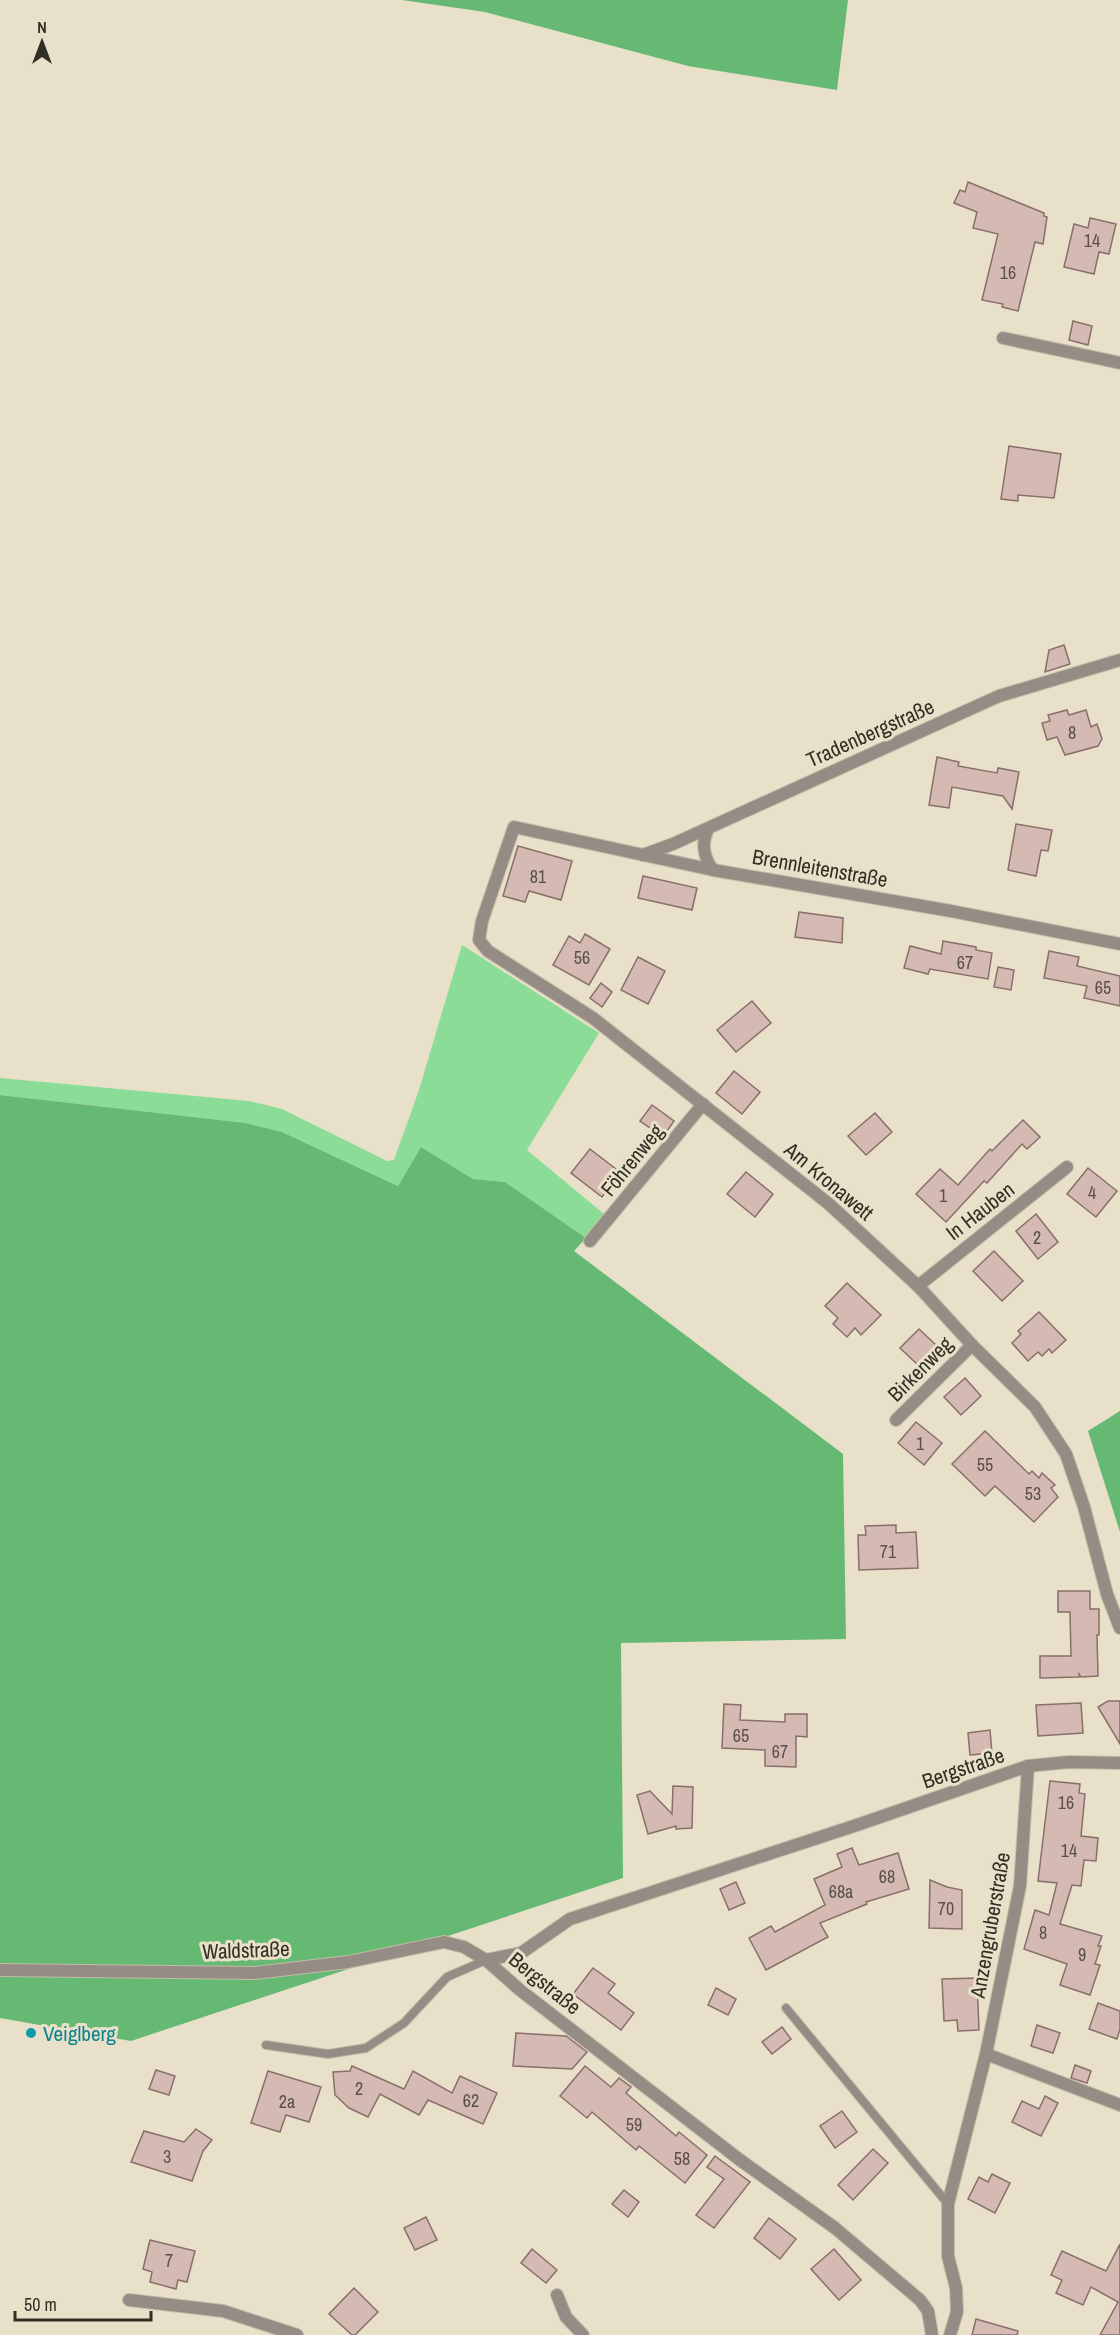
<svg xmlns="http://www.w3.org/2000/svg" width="1120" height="2335" font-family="'Archivo Narrow',sans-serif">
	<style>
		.green { fill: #8bdc97 }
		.forest { fill: #66b973 }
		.building { fill: #d5b9b3; stroke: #896f6a; stroke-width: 1.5 }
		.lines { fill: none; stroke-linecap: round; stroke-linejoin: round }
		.service-casing { stroke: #c3bca7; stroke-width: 10 }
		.minor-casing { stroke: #c3bca7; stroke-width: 14 }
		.service { stroke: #958d85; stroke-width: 8 }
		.minor { stroke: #958d85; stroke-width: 12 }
		.culture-dot { fill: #0f9aa8; stroke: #e8e0c8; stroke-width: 2 }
		.labels { text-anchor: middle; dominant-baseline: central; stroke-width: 6; stroke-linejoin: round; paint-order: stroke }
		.number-label { font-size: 18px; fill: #5a5148 }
		.street-label { font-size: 21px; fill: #312e24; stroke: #e8e0c8 }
		.culture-label { font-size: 21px; fill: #0d838f; stroke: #e8e0c8; text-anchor: start }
	</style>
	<rect width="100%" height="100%" fill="#e8e0c8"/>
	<!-- green -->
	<path class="green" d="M 462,945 L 599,1033 L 527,1150 L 604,1214 L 586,1238 L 505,1182 L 473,1179 L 421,1147 L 398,1186 L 282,1132 L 246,1123 L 0,1095 L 0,1078 L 249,1101 L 282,1109 L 387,1161 L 394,1160 L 419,1090 Z"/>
	<!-- forest -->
	<g class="forest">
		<path d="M 402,0 L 848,0 L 837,90 L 688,66 L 485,12 Z"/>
		<path d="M 0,1095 L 246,1123 L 282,1132 L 398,1186 L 421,1147 L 473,1179 L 505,1182 L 586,1238 L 574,1251 L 843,1454 L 846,1639 L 621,1643 L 623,1878 L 131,2041 L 0,2018 Z"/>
		<path d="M 1120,1411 L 1120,1532 L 1088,1431 Z"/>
	</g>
	<!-- building -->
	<g class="building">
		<path d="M 968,182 L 1044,213 L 1044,216 L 1047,217 L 1043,244 L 1035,242 L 1018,311 L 1002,307 L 1003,304 L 982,300 L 998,234 L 973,228 L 977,212 L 954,203 L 960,190 L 965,192 Z"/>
		<path d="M 1090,218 L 1116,224 L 1109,254 L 1099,252 L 1094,274 L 1064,267 L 1074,224 L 1088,228 Z"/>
		<path d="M 1073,321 L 1092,326 L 1088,345 L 1069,340 Z"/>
		<path d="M 1009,446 L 1061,454 L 1054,498 L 1018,495 L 1018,501 L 1001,499 Z"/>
		<path d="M 1064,645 L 1070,664 L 1045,672 L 1049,650 Z"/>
		<path d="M 1067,710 L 1069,715 L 1086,710 L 1091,727 L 1097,724 L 1102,739 L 1098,746 L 1065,755 L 1057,737 L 1047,740 L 1042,723 L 1050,721 L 1048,715 Z"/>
		<path d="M 937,757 L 959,762 L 958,766 L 997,773 L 998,768 L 1019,772 L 1012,809 L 1003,796 L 952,787 L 949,808 L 929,805 Z"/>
		<path d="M 1016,824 L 1052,830 L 1048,851 L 1041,850 L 1036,876 L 1008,870 Z"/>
		<path d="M 518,846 L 572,861 L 561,900 L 529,891 L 525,902 L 503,896 Z"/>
		<path d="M 643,876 L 697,888 L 692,910 L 638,898 Z"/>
		<path d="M 799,912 L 843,918 L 842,943 L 795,937 Z"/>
		<path d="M 585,934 L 610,949 L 589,985 L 553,965 L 569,936 L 580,943 Z"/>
		<path d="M 943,941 L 976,947 L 976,950 L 992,953 L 988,979 L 930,969 L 928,974 L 904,968 L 910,946 L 941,954 Z"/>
		<path d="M 1049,951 L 1079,957 L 1077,966 L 1120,976 L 1120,1006 L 1084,998 L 1087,986 L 1044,978 Z"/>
		<path d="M 638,957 L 665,971 L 648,1004 L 621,990 Z"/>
		<path d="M 998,967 L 1014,970 L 1011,990 L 994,987 Z"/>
		<path d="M 601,983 L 612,992 L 602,1007 L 590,998 Z"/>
		<path d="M 752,1001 L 771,1023 L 736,1052 L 717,1030 Z"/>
		<path d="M 734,1071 L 760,1092 L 742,1114 L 716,1093 Z"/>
		<path d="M 652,1105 L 674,1121 L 663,1137 L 640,1121 Z"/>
		<path d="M 875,1113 L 892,1132 L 866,1155 L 848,1136 Z"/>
		<path d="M 1023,1120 L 1040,1137 L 1027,1149 L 1022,1144 L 987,1183 L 984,1181 L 946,1222 L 916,1194 L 940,1169 L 958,1185 L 990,1149 L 992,1151 Z"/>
		<path d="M 590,1149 L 621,1173 L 602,1197 L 571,1173 Z"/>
		<path d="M 1088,1168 L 1117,1191 L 1096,1217 L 1067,1194 Z"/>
		<path d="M 746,1172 L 773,1194 L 755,1217 L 727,1194 Z"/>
		<path d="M 1036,1214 L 1058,1242 L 1038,1259 L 1016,1231 Z"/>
		<path d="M 994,1251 L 1023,1281 L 1002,1301 L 973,1271 Z"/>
		<path d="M 847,1283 L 881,1315 L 861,1335 L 855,1328 L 847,1337 L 833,1324 L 838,1318 L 825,1306 Z"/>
		<path d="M 1039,1312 L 1066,1340 L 1052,1353 L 1049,1349 L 1042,1356 L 1038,1352 L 1028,1361 L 1012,1343 L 1021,1334 L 1018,1331 Z"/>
		<path d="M 919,1329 L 937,1346 L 918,1365 L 900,1348 Z"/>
		<path d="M 965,1378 L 981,1396 L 961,1415 L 944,1397 Z"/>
		<path d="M 916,1422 L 942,1443 L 924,1465 L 898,1443 Z"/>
		<path d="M 985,1431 L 1029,1474 L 1032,1471 L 1039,1478 L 1042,1473 L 1055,1485 L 1051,1488 L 1058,1497 L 1034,1522 L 995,1486 L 985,1496 L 952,1464 Z"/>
		<path d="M 896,1525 L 896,1533 L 916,1532 L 918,1568 L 859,1570 L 858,1535 L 866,1535 L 865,1526 Z"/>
		<path d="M 1058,1591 L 1090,1591 L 1090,1609 L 1099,1609 L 1099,1635 L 1097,1635 L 1098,1676 L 1081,1677 L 1079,1674 L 1079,1677 L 1040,1678 L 1040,1656 L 1071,1656 L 1070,1612 L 1058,1612 Z"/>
		<path d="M 1108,1701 L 1120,1701 L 1120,1744 L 1098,1707 Z"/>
		<path d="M 1081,1703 L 1083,1733 L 1038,1736 L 1036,1705 Z"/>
		<path d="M 724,1704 L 741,1705 L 740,1720 L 785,1722 L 785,1714 L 807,1714 L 807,1737 L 796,1736 L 796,1767 L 765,1766 L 765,1750 L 722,1748 Z"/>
		<path d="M 990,1730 L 992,1753 L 970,1755 L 968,1733 Z"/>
		<path d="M 1050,1781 L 1080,1784 L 1079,1793 L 1085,1794 L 1081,1836 L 1098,1838 L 1096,1861 L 1084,1860 L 1081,1886 L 1072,1885 L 1060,1924 L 1102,1936 L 1098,1946 L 1101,1946 L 1095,1964 L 1100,1965 L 1090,1995 L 1060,1985 L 1067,1964 L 1024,1949 L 1035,1910 L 1049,1915 L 1057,1883 L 1038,1881 Z"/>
		<path d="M 673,1786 L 693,1787 L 692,1828 L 676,1829 L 676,1826 L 648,1834 L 637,1795 L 650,1791 L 672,1814 Z"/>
		<path d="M 852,1848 L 859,1865 L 898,1853 L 909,1889 L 866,1902 L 867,1904 L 820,1923 L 828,1937 L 766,1970 L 749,1938 L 771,1926 L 775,1932 L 825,1905 L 814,1879 L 842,1867 L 837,1854 Z"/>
		<path d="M 930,1880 L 947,1887 L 962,1890 L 962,1929 L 929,1928 Z"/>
		<path d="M 736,1882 L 745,1903 L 729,1910 L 720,1889 Z"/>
		<path d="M 593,1968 L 615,1984 L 608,1993 L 634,2013 L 621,2030 L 573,1994 Z"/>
		<path d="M 977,1978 L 979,2030 L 958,2031 L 957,2020 L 944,2021 L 942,1979 Z"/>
		<path d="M 716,1988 L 736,1999 L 728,2015 L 708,2005 Z"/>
		<path d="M 1098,2003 L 1120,2011 L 1120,2029 L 1117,2039 L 1089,2029 Z"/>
		<path d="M 1037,2025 L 1060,2033 L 1053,2053 L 1031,2046 Z"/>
		<path d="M 782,2027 L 791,2039 L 772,2054 L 762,2042 Z"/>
		<path d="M 516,2033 L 566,2036 L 587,2052 L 572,2069 L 513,2066 Z"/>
		<path d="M 1075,2065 L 1091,2071 L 1087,2083 L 1071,2078 Z"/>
		<path d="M 352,2066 L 404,2089 L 413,2071 L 452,2093 L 460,2076 L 497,2093 L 483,2124 L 428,2100 L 419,2115 L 380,2094 L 368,2117 L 349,2108 L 335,2095 L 333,2072 L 350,2071 Z"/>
		<path d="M 585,2066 L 611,2087 L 619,2078 L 631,2087 L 626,2093 L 676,2136 L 679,2132 L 707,2155 L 685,2183 L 639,2146 L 636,2150 L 592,2112 L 587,2118 L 560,2096 Z"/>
		<path d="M 156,2070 L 175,2076 L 169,2095 L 149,2089 Z"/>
		<path d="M 268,2071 L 321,2087 L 309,2122 L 286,2115 L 280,2132 L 251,2123 Z"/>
		<path d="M 1045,2096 L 1058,2103 L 1041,2136 L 1012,2122 L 1022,2101 L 1039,2109 Z"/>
		<path d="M 842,2111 L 857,2132 L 835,2148 L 820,2126 Z"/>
		<path d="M 196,2129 L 212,2140 L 203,2151 L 192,2181 L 131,2162 L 144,2131 L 184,2142 Z"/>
		<path d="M 873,2149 L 888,2163 L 853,2200 L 838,2185 Z"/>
		<path d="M 715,2156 L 750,2182 L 714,2228 L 696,2215 L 724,2179 L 707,2167 Z"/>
		<path d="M 992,2174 L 1010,2183 L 995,2213 L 968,2199 L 979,2177 L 988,2182 Z"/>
		<path d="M 624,2190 L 639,2202 L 628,2217 L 612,2204 Z"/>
		<path d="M 426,2217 L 437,2240 L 415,2250 L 404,2228 Z"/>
		<path d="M 769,2218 L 796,2239 L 780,2259 L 754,2238 Z"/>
		<path d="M 150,2240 L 195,2251 L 187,2282 L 178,2280 L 176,2289 L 150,2282 L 152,2272 L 143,2269 Z"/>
		<path d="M 1120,2244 L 1120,2335 L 1100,2335 L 1118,2302 L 1091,2287 L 1083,2305 L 1056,2293 L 1062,2280 L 1051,2275 L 1062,2251 L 1106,2271 Z"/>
		<path d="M 532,2249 L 557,2270 L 546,2283 L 521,2263 Z"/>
		<path d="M 834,2249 L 861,2280 L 839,2300 L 811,2269 Z"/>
		<path d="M 354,2288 L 378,2312 L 355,2335 L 352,2335 L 329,2314 Z"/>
		<path d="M 976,2319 L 1018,2331 L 1017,2335 L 972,2335 Z"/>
	</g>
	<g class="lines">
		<defs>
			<g id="service">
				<path d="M 786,2008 L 948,2204"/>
				<path d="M 266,2045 L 328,2054 L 366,2048 L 404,2023 L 447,1977 L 486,1960"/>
			</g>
			<g id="minor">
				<path d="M 1003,338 L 1120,363"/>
				<path d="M 708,829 C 701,843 704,858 713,870"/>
				<path d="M 643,855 L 673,844 L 999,696 L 1120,660"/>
				<path d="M 1120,944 L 951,911 L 713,870 L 514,827 L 482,921 L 479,940 L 488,951 L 593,1018 L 829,1204 L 918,1286 L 972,1345 L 1035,1407 L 1066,1454 L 1084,1507 L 1107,1594 L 1120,1628"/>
				<path d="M 590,1241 L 703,1104"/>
				<path d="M 918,1286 L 1067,1167"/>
				<path d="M 896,1420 L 972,1345"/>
				<path d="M 486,1960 L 521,1953 L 570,1919 L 857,1825 L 1028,1766 L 1069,1762 L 1120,1763"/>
				<path d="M 0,1970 L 255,1973 L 348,1962 L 444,1942 L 464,1947 L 486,1960 L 520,1990 L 740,2160 L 835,2228 L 920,2300 L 928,2311 L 932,2335"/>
				<path d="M 986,2054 L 1120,2105"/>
				<path d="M 557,2295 L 566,2317 L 583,2335"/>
				<path d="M 129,2300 L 223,2311 L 297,2335"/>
				<path d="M 950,2335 L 957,2312 L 956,2288 L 948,2256 L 948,2204 L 986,2054 L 1020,1886 L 1028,1766"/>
			</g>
		</defs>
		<!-- service casing -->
		<use href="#service" class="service-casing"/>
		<!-- minor casing -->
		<use href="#minor" class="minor-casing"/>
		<!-- service -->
		<use href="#service" class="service"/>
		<!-- minor -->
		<use href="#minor" class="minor"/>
	</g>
	<!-- markers -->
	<circle class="culture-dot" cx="31" cy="2033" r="6"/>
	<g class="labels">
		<!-- number labels -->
		<g class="number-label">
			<text x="1092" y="240">14</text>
			<text x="1008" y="272">16</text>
			<text x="1072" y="732">8</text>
			<text x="538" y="876">81</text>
			<text x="582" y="957">56</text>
			<text x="965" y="962">67</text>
			<text x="1103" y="987">65</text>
			<text x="1092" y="1192">4</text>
			<text x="943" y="1195">1</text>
			<text x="1037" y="1237">2</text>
			<text x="920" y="1443">1</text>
			<text x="985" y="1464">55</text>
			<text x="1033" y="1493">53</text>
			<text x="888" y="1551">71</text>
			<text x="741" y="1735">65</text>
			<text x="780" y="1751">67</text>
			<text x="1066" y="1802">16</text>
			<text x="1069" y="1850">14</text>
			<text x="887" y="1876">68</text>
			<text x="841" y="1891">68a</text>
			<text x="946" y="1908">70</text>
			<text x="1043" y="1932">8</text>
			<text x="1082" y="1954">9</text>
			<text x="359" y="2088">2</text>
			<text x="471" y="2100">62</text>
			<text x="287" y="2101">2a</text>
			<text x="634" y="2124">59</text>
			<text x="167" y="2156">3</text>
			<text x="682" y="2158">58</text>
			<text x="169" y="2260">7</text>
		</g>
		<!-- street labels -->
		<g class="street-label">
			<text transform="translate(870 733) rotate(-24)">Tradenbergstraße</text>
			<text transform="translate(820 868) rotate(10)">Brennleitenstraße</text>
			<text transform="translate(632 1160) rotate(-51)">Föhrenweg</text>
			<text transform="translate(829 1181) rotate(40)">Am Kronawett</text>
			<text transform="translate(980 1211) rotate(-38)">In Hauben</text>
			<text transform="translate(920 1369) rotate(-45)">Birkenweg</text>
			<text transform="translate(963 1768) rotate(-19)">Bergstraße</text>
			<text transform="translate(990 1925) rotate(-80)">Anzengruberstraße</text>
			<text transform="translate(246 1950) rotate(-2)">Waldstraße</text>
			<text transform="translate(545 1983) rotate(39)">Bergstraße</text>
		</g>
		<!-- culture labels -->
		<g class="culture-label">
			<text x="43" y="2033">Veiglberg</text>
		</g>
	</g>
	<!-- north arrow -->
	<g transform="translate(42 42)" stroke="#e8e0c8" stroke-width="4.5" paint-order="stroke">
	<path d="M0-4.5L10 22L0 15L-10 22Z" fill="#312e24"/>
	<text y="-9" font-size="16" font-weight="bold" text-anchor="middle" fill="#312e24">N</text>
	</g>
	<!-- scale -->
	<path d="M15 2311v9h136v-9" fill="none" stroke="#312e24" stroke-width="3"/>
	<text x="24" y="2311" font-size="18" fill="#312e24" stroke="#e8e0c8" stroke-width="4.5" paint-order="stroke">50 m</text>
</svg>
